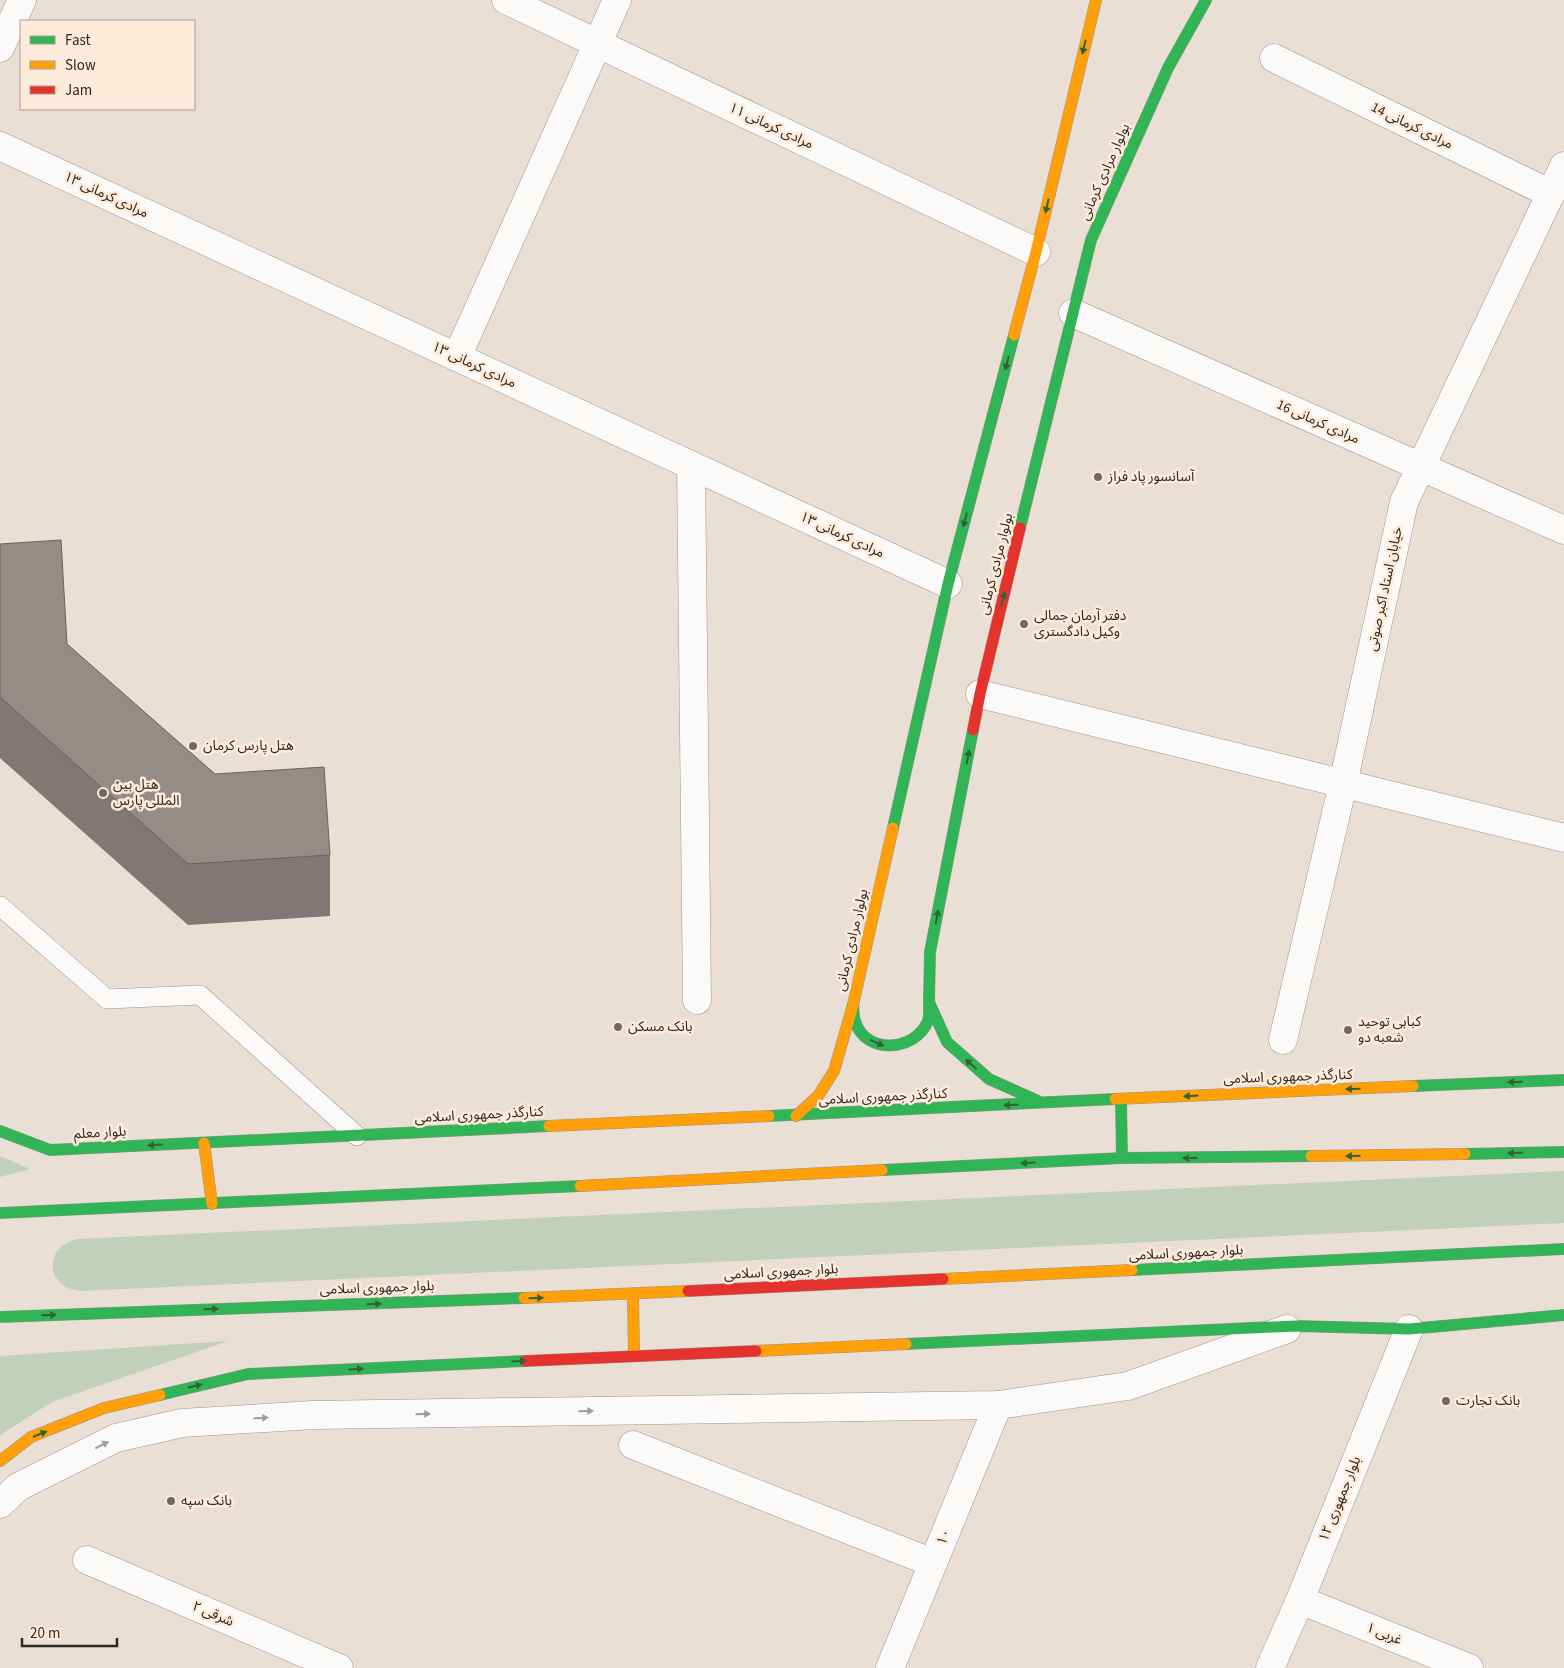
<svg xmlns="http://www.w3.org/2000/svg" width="1564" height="1668" font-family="'Source Sans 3','Noto Sans Arabic',sans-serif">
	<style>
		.green { fill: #c1d0b6 }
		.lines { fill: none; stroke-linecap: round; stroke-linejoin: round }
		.lane-casing { stroke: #9e958e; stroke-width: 20 }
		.street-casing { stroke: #9e958e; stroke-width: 29 }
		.fast-casing { stroke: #9e958e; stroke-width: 12 }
		.slow-casing { stroke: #9e958e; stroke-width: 12 }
		.jam-casing { stroke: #9e958e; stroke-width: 12 }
		.lane { stroke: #fcfaf9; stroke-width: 19 }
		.street { stroke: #fcfaf9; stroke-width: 28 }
		.fast { stroke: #30b455; stroke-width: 11 }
		.slow { stroke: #ff9f0a; stroke-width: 11 }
		.jam { stroke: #e5322d; stroke-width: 11 }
		.wall { fill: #807874 }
		.building { fill: #958c87; stroke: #68625e }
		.oneway { fill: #306137 }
		.oneway2 { fill: #a09c99 }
		.poi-dot { fill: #716961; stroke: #ffebda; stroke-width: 2 }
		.labels { text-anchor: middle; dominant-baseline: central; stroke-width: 5; stroke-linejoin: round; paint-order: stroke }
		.street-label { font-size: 14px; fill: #302923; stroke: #ffebda }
		.poi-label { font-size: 14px; fill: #302923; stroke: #ffebda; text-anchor: start }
	</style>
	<rect width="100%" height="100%" fill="#eadfd5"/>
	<!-- green -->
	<g class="green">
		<path d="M 0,1156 L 30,1169 L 0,1177 Z"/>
		<path d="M 1564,1171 L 1564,1223 L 80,1291 C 45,1287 43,1247 77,1239 Z"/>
		<path d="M 228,1341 L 52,1402 L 0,1435 L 0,1356 Z"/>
	</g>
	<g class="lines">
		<defs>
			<path id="lane" d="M 0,906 L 107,999 L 200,995 L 357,1136"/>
			<g id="street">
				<path d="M 506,0 L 1036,252"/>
				<path d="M 0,48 L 22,0"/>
				<path d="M 1274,58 L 1551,194"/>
				<path d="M 0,146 L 948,584"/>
				<path d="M 1073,313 L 1564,530"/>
				<path d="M 457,357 L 617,0"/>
				<path d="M 691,465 L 697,1000"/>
				<path d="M 980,694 L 1564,838"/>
				<path d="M 1283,1040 L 1343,784 L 1404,502 L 1564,166"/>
				<path d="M 633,1445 L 933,1563"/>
				<path d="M 0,1504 L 18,1487 L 116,1438 L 182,1423 L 313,1415 L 998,1405 L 1128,1386 L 1287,1329"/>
				<path d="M 87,1560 L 339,1668"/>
				<path d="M 1300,1600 L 1469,1668"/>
				<path d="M 890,1668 L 998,1405"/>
				<path d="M 1270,1668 L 1300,1600 L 1409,1329"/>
			</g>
			<g id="fast">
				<path d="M 1020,528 L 1091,240 L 1168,68 L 1206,0"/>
				<path d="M 973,730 L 930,952 L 929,1002 L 947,1042 L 989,1079 L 1038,1101"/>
				<path d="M 893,828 L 948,584 L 1014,335"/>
				<path d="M 853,1005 C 854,1010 853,1016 855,1021 C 865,1055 915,1052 928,1021 C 930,1015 929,1008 929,1002"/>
				<path d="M 1413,1086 L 1564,1080"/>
				<path d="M 1121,1100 L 1122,1158"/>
				<path d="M 769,1116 L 1115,1099"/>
				<path d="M 0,1131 L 50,1150 L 549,1126"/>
				<path d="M 1465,1154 L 1564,1152"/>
				<path d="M 882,1170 L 1122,1158 L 1311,1156"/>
				<path d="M 0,1213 L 580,1186"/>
				<path d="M 1132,1270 L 1564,1249"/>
				<path d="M 0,1317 L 524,1298"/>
				<path d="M 906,1344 L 1296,1326 L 1409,1329 L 1564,1315"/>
				<path d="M 160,1395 L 248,1374 L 525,1361"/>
			</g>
			<g id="slow">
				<path d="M 1014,335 L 1036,252 L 1096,0"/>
				<path d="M 1115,1099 L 1413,1086"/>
				<path d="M 796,1116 L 818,1096 L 834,1071 L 853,1005 L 893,828"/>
				<path d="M 549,1126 L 769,1116"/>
				<path d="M 204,1143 L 212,1204"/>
				<path d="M 1311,1156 L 1465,1154"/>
				<path d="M 580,1186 L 882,1170"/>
				<path d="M 943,1279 L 1132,1270"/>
				<path d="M 633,1294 L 634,1356"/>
				<path d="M 524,1298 L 688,1291"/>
				<path d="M 756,1351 L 906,1344"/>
				<path d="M 0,1461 L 31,1437 L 104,1408 L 160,1395"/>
			</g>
			<g id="jam">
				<path d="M 973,730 L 980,694 L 1020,528"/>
				<path d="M 688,1291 L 943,1279"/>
				<path d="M 525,1361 L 756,1351"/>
			</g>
		</defs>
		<!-- lane casing -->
		<use href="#lane" class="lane-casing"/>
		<!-- street casing -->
		<use href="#street" class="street-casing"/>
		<!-- fast casing -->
		<use href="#fast" class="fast-casing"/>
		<!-- slow casing -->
		<use href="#slow" class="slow-casing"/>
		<!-- jam casing -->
		<use href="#jam" class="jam-casing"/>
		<!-- lane -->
		<use href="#lane" class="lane"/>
		<!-- street -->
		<use href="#street" class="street"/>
		<!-- fast -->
		<use href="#fast" class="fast"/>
		<!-- slow -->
		<use href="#slow" class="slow"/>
		<!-- jam -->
		<use href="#jam" class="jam"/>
	</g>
	<!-- wall -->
	<path class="wall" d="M 0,544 L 67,644 L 215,774 L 330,855 L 330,916 L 188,925 L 0,758 Z"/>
	<!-- building -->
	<path class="building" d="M 61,540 L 67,644 L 215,774 L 324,767 L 330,855 L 188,864 L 0,697 L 0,544 Z"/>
	<!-- one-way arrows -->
	<defs><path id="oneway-solid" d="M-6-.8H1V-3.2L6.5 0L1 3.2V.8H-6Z" transform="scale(1.25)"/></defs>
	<g class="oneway">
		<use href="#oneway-solid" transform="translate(1084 47) rotate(103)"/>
		<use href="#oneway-solid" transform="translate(1047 206) rotate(103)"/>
		<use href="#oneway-solid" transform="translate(1007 363) rotate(105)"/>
		<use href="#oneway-solid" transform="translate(965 520) rotate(105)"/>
		<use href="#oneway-solid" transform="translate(1003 599) rotate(-76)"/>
		<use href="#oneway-solid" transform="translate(968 757) rotate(-79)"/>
		<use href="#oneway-solid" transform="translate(937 917) rotate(-79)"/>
		<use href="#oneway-solid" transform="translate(877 1043) rotate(24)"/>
		<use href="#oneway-solid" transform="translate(971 1064) rotate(-139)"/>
		<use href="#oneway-solid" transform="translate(1515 1082) rotate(178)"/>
		<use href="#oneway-solid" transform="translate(1353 1089) rotate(178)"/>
		<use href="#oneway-solid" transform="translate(1191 1096) rotate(177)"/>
		<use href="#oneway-solid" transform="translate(1011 1105) rotate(177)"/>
		<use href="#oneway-solid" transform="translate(155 1145) rotate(177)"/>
		<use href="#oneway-solid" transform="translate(1515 1153) rotate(179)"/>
		<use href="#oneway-solid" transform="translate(1353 1156) rotate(179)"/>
		<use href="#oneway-solid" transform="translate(1190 1158) rotate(180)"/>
		<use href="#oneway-solid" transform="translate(1028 1163) rotate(177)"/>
		<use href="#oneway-solid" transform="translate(536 1298) rotate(-2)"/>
		<use href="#oneway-solid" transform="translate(374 1304) rotate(-2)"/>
		<use href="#oneway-solid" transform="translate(211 1309) rotate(-2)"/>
		<use href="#oneway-solid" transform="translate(49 1315) rotate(-2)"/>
		<use href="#oneway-solid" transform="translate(519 1361) rotate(-3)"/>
		<use href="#oneway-solid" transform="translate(356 1369) rotate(-3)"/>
		<use href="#oneway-solid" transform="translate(195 1386) rotate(-13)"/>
		<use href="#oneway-solid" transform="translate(40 1434) rotate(-22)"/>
	</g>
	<g class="oneway2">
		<use href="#oneway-solid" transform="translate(586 1411) rotate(-1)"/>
		<use href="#oneway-solid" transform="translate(423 1414) rotate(-1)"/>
		<use href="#oneway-solid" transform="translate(261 1418) rotate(-3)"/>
		<use href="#oneway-solid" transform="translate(102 1445) rotate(-27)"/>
	</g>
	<!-- markers -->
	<g class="poi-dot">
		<circle cx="1098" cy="477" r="5"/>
		<circle cx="1024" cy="624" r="5"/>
		<circle cx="193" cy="746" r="5"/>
		<circle cx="103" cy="793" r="5"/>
		<circle cx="618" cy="1027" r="5"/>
		<circle cx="1348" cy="1030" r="5"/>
		<circle cx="1446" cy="1401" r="5"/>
		<circle cx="171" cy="1501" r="5"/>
	</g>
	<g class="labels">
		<!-- street labels -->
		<g class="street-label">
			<text transform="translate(771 126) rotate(25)">مرادی کرمانی ۱۱</text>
			<text transform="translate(1412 126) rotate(26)">مرادی کرمانی 14</text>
			<text transform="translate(1105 172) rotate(-66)">بولوار مرادی کرمانی</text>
			<text transform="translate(106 195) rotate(25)">مرادی کرمانی ۱۳</text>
			<text transform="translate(474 365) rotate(25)">مرادی کرمانی ۱۳</text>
			<text transform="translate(1318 422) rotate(24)">مرادی کرمانی 16</text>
			<text transform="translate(842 535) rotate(25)">مرادی کرمانی ۱۳</text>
			<text transform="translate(996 564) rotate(-76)">بولوار مرادی کرمانی</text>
			<text transform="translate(1385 589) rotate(-78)">خیابان استاد اکبر صوتی</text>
			<text transform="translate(852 940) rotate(-77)">بولوار مرادی کرمانی</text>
			<text transform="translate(1288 1077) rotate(-2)">کنارگذر جمهوری اسلامی</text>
			<text transform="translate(883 1097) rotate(-3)">کنارگذر جمهوری اسلامی</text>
			<text transform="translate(479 1115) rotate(-3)">کنارگذر جمهوری اسلامی</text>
			<text transform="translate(100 1133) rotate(-3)">بلوار معلم</text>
			<text transform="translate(1186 1253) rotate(-3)">بلوار جمهوری اسلامی</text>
			<text transform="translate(781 1272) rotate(-3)">بلوار جمهوری اسلامی</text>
			<text transform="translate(377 1288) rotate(-2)">بلوار جمهوری اسلامی</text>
			<text transform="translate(1340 1499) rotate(-68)">بلوار جمهوری ۱۲</text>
			<text transform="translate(944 1537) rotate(-68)">۱۰</text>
			<text transform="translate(213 1614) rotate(23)">۲ شرقی</text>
			<text transform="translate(1384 1634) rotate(22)">۱ غربی</text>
		</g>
		<!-- poi labels -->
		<g class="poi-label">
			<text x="1108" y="477">آسانسور پاد فراز</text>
			<text x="1034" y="616">دفتر آرمان جمالی<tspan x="1034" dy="16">وکیل دادگستری</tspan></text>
			<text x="203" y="746">هتل پارس کرمان</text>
			<text x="113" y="785">هتل بین<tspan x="113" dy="16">المللی پارس</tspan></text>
			<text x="1358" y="1022">کبابی توحید<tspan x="1358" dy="16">شعبه دو</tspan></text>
			<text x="628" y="1027">بانک مسکن</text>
			<text x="1456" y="1401">بانک تجارت</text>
			<text x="181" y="1501">بانک سپه</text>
		</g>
	</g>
	<!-- legend -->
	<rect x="20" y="20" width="175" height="90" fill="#ffebda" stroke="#ac9d91"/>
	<rect x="30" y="36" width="25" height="8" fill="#30b455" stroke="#ac9d91"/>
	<text x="65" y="45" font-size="15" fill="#302923">Fast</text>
	<rect x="30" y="61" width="25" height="8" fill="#ff9f0a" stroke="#ac9d91"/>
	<text x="65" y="70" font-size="15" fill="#302923">Slow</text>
	<rect x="30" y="86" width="25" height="8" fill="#e5322d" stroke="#ac9d91"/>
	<text x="65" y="95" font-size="15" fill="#302923">Jam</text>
	<!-- scale -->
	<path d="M22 1638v8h95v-8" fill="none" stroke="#302923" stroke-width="2.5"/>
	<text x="30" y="1638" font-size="15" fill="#302923" stroke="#ffebda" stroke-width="4" paint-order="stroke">20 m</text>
</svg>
